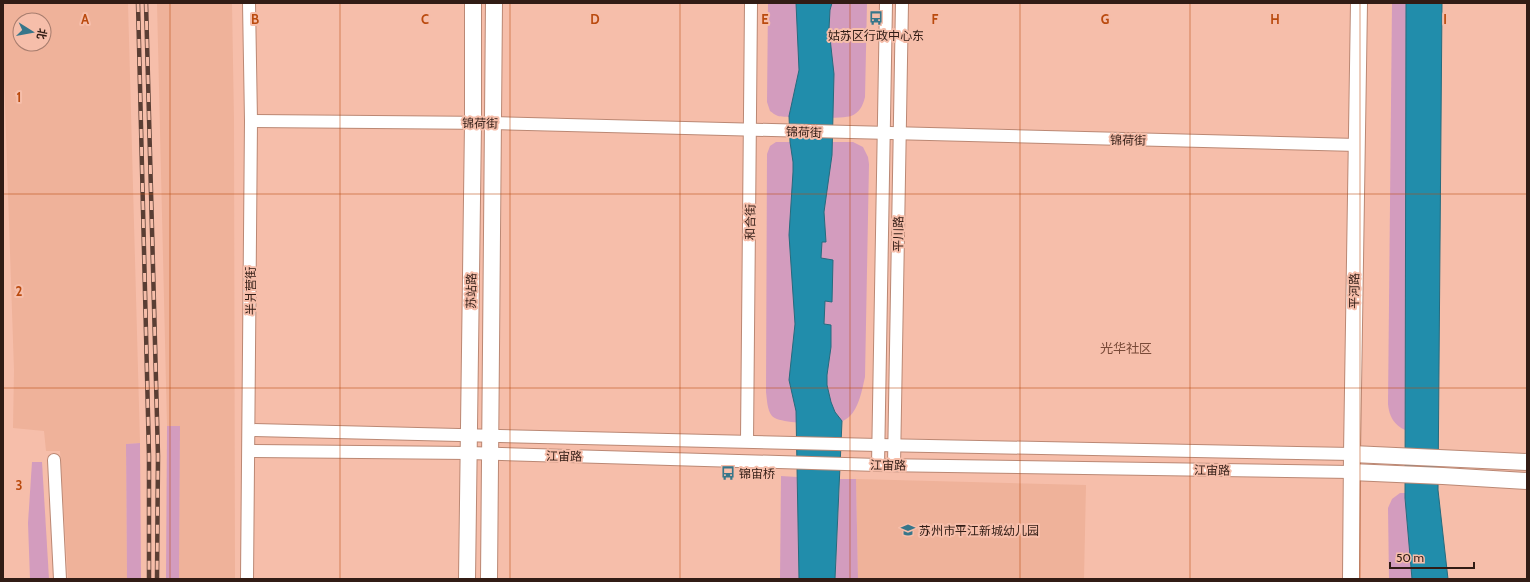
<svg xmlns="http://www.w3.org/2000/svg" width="1530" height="582" font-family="Cabin,'Noto Sans SC',sans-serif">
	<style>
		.built { fill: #efb29a; fill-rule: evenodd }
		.green { fill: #d39cbe }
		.water { fill: #218dab; stroke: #266b7e }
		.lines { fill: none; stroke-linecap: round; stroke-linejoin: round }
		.minor-casing { stroke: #bb8874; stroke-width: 14 }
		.major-casing { stroke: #bb8874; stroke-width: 18 }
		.minor { stroke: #fff; stroke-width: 12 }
		.major { stroke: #fff; stroke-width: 16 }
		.rail-casing { stroke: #5a3e34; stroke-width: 4.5 }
		.rail { stroke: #f6beaa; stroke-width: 3; stroke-dasharray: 9; stroke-linecap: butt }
		.grid { fill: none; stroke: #ba4a0e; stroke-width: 1; stroke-opacity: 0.55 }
		.labels { text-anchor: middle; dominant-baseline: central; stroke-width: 4; stroke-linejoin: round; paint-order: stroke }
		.poi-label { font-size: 12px; fill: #311c15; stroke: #f6beaa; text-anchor: start }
		.street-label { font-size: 12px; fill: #311c15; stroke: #f6beaa }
		.neighbourhood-label { font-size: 13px; fill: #794a38; stroke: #f6beaa }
		.grid-label { font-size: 13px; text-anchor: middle; font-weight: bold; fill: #ba4a0e; stroke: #f6beaa; stroke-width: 4; stroke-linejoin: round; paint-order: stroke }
	</style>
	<rect width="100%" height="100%" fill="#f6beaa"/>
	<!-- built -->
	<g class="built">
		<path d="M 3,3 L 128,3 L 140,443 L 126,444 L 127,579 L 68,579 L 60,451 L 46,451 L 44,431 L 13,428 L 14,370 L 3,46 ZM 20,20 L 44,20 L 44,44 L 20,44 Z"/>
		<path d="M 157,3 L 232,3 L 234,120 L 235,579 L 179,579 L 180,427 L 167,426 Z"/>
		<path d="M 856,479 L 1086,485 L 1084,579 L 858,579 Z"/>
	</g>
	<!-- green -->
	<g class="green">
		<path d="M 768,3 L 867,3 L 865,97 C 863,106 859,113 851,116 C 844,119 787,118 778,116 C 775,115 773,113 770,111 L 767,102 Z"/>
		<path d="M 1392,3 L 1406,3 L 1405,430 C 1394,425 1389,416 1388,404 Z"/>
		<path d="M 776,142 L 853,142 L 863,147 L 868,157 L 869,164 L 865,377 C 862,390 859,408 849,417 C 845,420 840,423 835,423 C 823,424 779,424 772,416 C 767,410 767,399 766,392 L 767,154 L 770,146 Z"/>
		<path d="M 167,426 L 180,426 L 179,579 L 166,579 Z"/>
		<path d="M 140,443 L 141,579 L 127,579 L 126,444 Z"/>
		<path d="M 32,462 L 42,462 L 49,579 L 30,579 L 28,523 Z"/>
		<path d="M 781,476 L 797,477 L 799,579 L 780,579 Z"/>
		<path d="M 840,479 L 856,479 L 858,579 L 835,579 Z"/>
		<path d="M 1400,493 L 1405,493 L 1412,579 L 1389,579 L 1388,508 L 1392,499 Z"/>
	</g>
	<!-- water -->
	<g class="water">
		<path d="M 796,3 L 832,3 L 830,10 L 829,29 L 834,74 L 832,155 L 824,212 L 826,242 L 822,242 L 821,258 L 833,260 L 832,302 L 825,301 L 824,324 L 831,325 L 831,347 L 827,375 L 827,385 L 831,402 L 835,412 L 842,421 L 835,579 L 799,579 L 796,411 L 789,380 L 795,324 L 789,235 L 793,172 L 793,162 L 790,142 L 789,116 L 799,70 Z"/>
		<path d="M 1406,3 L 1442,3 L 1438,490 L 1448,579 L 1412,579 L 1405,498 Z"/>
	</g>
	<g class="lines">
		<defs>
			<g id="minor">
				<path d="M 251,121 L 493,123 L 1357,145"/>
				<path d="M 249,430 L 878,445 L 1352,454"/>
				<path d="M 747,441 L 751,3"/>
				<path d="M 249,451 L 469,453 L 878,465 L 1351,472"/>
				<path d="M 54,460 L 60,579"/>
				<path d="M 878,465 L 886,3"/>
				<path d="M 894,465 L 902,3"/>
				<path d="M 247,579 L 251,121 L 249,3"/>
			</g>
			<g id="major">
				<path d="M 1352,454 L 1527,462"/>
				<path d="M 1351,472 L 1443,476 L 1527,481"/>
				<path d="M 467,579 L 473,123 L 473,3"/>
				<path d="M 489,579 L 494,3"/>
				<path d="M 1351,579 L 1352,454 L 1359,3"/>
			</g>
		</defs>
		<!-- minor casing -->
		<use href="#minor" class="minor-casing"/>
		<!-- major casing -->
		<use href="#major" class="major-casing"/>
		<!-- minor -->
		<use href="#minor" class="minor"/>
		<!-- major -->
		<use href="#major" class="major"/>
		<defs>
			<g id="rail">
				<path d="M 138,3 L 149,456 L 149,579"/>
				<path d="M 146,3 L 158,456 L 157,579"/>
			</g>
		</defs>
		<!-- rail casing -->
		<use href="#rail" class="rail-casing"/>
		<!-- rail -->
		<use href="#rail" class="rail"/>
	</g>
	<!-- grid -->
	<path class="grid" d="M 170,3 L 170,579M 340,3 L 340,579M 510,3 L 510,579M 680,3 L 680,579M 850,3 L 850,579M 1020,3 L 1020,579M 1190,3 L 1190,579M 1360,3 L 1360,579M 3,194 L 1527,194M 3,388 L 1527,388"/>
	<!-- icons -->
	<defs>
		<symbol id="bus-bare" viewBox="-9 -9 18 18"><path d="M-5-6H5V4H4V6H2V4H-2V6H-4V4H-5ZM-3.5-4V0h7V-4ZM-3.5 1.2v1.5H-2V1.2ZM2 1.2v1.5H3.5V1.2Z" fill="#37768a" stroke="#f6beaa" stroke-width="2.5" paint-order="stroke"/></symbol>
		<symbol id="school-bare" viewBox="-9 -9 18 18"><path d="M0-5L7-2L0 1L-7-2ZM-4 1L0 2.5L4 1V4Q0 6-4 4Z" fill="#37768a" stroke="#f6beaa" stroke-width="2.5" paint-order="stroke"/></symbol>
	</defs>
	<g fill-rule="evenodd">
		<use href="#bus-bare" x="866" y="8" width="20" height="20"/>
		<use href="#bus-bare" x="718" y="463" width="20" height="20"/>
		<use href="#school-bare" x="898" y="520" width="20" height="20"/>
	</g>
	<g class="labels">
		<!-- poi labels -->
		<g class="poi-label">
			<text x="876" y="35" text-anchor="middle">姑苏区行政中心东</text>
			<text x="739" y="473">锦宙桥</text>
			<text x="919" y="530">苏州市平江新城幼儿园</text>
		</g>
		<!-- street labels -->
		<g class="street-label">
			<text transform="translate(480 123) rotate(1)">锦荷街</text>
			<text transform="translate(804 132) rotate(2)">锦荷街</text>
			<text transform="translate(1128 140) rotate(1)">锦荷街</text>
			<text transform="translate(750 222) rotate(-89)">和合街</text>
			<text transform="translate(898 234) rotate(-89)">平川路</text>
			<text transform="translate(250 291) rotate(-90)">半爿营街</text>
			<text transform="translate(471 291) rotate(-89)">苏站路</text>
			<text transform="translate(1354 291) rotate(-89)">平河路</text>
			<text transform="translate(564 456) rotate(1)">江宙路</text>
			<text transform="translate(888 465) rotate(1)">江宙路</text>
			<text transform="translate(1212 470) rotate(1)">江宙路</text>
		</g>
		<!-- neighbourhood labels -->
		<g class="neighbourhood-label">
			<text x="1126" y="348">光华社区</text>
		</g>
	</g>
	<g class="grid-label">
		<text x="85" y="24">A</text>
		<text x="255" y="24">B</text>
		<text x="425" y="24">C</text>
		<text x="595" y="24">D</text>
		<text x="765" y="24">E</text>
		<text x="935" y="24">F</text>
		<text x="1105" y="24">G</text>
		<text x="1275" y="24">H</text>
		<text x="1445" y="24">I</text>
		<text x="19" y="102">1</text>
		<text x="19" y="296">2</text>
		<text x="19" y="490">3</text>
	</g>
	<!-- border -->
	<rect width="1530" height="582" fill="none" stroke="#311c15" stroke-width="8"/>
	<!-- north arrow -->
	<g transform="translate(32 32) rotate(101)"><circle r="19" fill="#f6beaa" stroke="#a77d6e"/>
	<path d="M0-3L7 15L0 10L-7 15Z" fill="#37768a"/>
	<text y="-6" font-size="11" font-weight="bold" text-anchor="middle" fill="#311c15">北</text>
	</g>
	<!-- scale -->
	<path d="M1390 562v6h84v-6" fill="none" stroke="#311c15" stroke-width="2"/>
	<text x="1396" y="562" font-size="12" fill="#311c15" stroke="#f6beaa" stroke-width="3" paint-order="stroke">50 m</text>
</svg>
